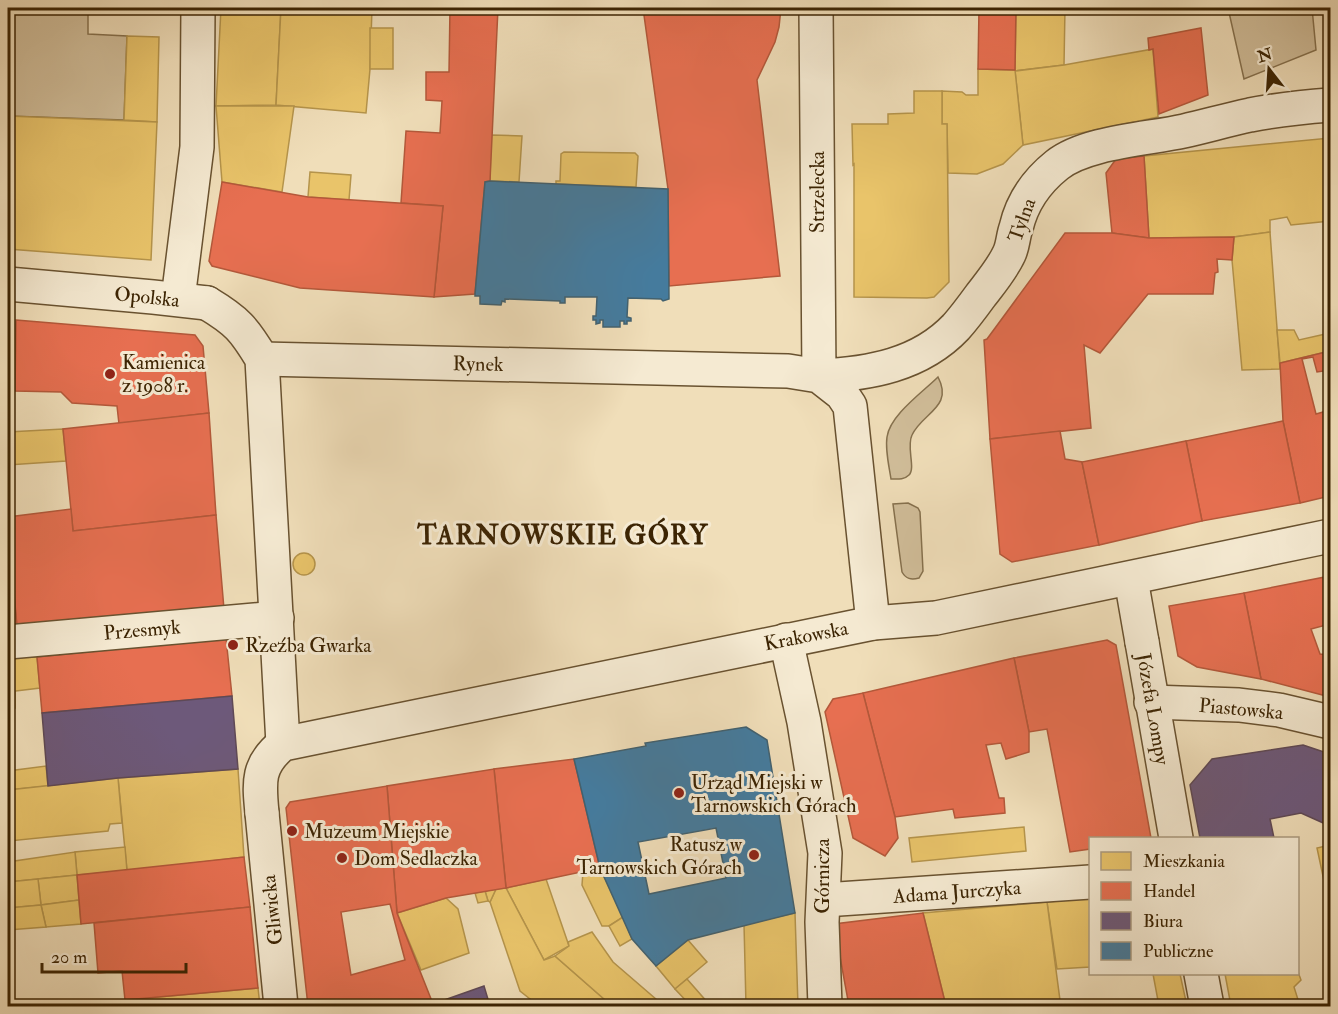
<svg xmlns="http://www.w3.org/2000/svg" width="1338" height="1014" font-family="'IM FELL Double Pica',serif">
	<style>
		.green { fill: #d1be9a; stroke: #86714e; stroke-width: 1.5 }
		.homes { fill: #e9c46a; stroke: #b5944b; stroke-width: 1.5 }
		.shops { fill: #e76f51; stroke: #b4583a; stroke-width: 1.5; fill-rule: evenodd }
		.offices { fill: #6d597a; stroke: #5e4956; stroke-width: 1.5 }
		.public { fill: #457b9d; stroke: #42616f; stroke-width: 1.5; fill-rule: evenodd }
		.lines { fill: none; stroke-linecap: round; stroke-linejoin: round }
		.pedestrian-casing { stroke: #695230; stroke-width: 36 }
		.minor-casing { stroke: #695230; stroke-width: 36 }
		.pedestrian { stroke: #f5ead2; stroke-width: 33 }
		.minor { stroke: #f5ead2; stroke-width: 33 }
		.poi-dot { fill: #8f2418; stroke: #f5ead2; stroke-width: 2 }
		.labels { text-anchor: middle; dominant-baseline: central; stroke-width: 6; stroke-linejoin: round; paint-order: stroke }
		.street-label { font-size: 20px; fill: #3c2403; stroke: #f5ead2 }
		.poi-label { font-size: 20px; fill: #3c2403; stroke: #f5ead2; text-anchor: start }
		.district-label { font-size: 26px; font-weight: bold; letter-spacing: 1.5px; fill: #3c2403; stroke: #f5ead2 }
	</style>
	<rect width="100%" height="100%" fill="#f0deb9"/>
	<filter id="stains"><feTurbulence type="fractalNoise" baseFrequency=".00333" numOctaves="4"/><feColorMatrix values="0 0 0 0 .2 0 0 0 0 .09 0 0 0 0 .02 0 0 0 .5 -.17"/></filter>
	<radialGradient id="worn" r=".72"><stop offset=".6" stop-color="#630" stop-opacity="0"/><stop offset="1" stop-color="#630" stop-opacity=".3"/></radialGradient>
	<!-- green -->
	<g class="green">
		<path d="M 8,8 L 88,8 L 88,34 L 127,36 L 124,120 L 8,116 Z"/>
		<path d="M 1228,8 L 1312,8 L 1316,50 L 1244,79 Z"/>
		<path d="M 938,377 C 954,407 922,413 912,435 C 906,447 916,468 909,475 C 904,480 897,479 891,479 C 889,466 885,450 887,437 C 890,415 923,392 938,377 Z"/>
		<path d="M 908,503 L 918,508 L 920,512 L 923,571 L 919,578 C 911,580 906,579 902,572 L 893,504 Z"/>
	</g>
	<!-- homes -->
	<g class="homes">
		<path d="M 221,8 L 281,8 L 276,105 L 216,106 Z"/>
		<path d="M 281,8 L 372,8 L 370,69 L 366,113 L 276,105 Z"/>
		<path d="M 1016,8 L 1065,8 L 1064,65 L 1015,71 Z"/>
		<rect x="370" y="28" width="23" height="41"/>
		<path d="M 127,36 L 159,37 L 157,122 L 124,120 Z"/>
		<path d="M 1153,49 L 1158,117 L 1023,145 L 1015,71 L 1064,65 Z"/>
		<path d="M 978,69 L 1015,70 L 1023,145 L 1003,164 L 977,174 L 948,173 L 947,124 L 942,124 L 942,91 L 962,92 L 966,95 L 978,95 Z"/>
		<path d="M 914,91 L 942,91 L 942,124 L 947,124 L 949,282 L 934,297 L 927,298 L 854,297 L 854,164 L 853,165 L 852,124 L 888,124 L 888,114 L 914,113 Z"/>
		<path d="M 216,106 L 294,106 L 282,192 L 222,182 Z"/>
		<path d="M 8,116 L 157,122 L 151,260 L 8,249 Z"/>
		<path d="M 491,135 L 522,136 L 519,182 L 490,181 Z"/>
		<path d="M 1330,138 L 1330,221 L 1291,225 L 1287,217 L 1270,220 L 1270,232 L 1234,237 L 1149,238 L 1144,156 Z"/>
		<path d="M 564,152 L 635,153 L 638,156 L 636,187 L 556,184 L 556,181 L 560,181 L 561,154 Z"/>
		<path d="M 310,172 L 351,175 L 349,200 L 308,197 Z"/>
		<path d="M 1270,232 L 1280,369 L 1242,370 L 1232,260 L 1234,237 Z"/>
		<path d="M 1277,330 L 1294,330 L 1299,340 L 1330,333 L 1330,351 L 1280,363 Z"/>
		<path d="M 63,429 L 66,461 L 8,465 L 8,432 Z"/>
		<circle cx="304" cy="564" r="11"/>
		<path d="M 37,657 L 40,688 L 8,692 L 8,658 Z"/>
		<path d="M 8,692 L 15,692 L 15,708 L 8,709 Z"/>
		<path d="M 46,766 L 48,786 L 8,790 L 8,771 Z"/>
		<path d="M 238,769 L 244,857 L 127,871 L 118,778 Z"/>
		<path d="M 118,778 L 122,823 L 110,824 L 108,831 L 9,841 L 10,823 L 8,790 Z"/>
		<path d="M 1024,827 L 1026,851 L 912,862 L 909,838 Z"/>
		<path d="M 1330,845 L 1330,909 L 1317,848 Z"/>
		<path d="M 125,847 L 127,871 L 77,875 L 75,852 Z"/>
		<path d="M 75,852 L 77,875 L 8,882 L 8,862 Z"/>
		<path d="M 600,868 L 623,917 L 609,926 L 602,926 L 582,885 L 583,872 Z"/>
		<path d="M 77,875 L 79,900 L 41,905 L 38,879 Z"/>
		<path d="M 38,879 L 41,905 L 8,908 L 8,882 Z"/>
		<path d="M 546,879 L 569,946 L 544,960 L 506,888 Z"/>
		<path d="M 506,888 L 544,960 L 555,956 L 612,1006 L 539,1006 L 520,991 L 490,902 L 496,889 Z"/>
		<path d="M 496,889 L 490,902 L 488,901 L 485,891 Z"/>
		<path d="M 485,891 L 488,901 L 478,903 L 475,893 Z"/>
		<path d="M 446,898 L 458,909 L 469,953 L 421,970 L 397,913 Z"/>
		<path d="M 1090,898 L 1090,967 L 1057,969 L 1047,902 Z"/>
		<path d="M 79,900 L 81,924 L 46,927 L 41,905 Z"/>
		<path d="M 1047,902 L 1060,1000 L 1067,1001 L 1068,1006 L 946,1006 L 923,913 Z"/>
		<path d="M 41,905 L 46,927 L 8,930 L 8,908 Z"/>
		<path d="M 795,913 L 798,1006 L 746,1006 L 744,924 Z"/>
		<path d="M 623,917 L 632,939 L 620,946 L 609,926 Z"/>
		<path d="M 592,932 L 613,962 L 664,1006 L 612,1006 L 555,956 L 569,946 L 568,942 Z"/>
		<path d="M 8,936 L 10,936 L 12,972 L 8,973 Z"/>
		<path d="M 688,940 L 707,962 L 675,989 L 656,966 Z"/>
		<path d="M 1298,972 L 1301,980 L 1294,987 L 1300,1006 L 1231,1006 L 1225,974 L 1298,974 Z"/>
		<path d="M 1153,974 L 1180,974 L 1187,1006 L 1159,1006 Z"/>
		<path d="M 687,979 L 708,1003 L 704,1006 L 691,1006 L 675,989 Z"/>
		<path d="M 258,988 L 260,1006 L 65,1006 L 125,1000 Z"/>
	</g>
	<!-- shops -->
	<g class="shops">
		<path d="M 450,8 L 498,8 L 490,181 L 485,182 L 475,294 L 434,297 L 443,206 L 401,203 L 406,131 L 440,133 L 442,101 L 426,100 L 426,72 L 449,72 Z"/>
		<path d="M 643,8 L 781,8 L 779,27 L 775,42 L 757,80 L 780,276 L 669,286 L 668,189 Z"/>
		<path d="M 979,8 L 1016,8 L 1015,70 L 978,69 Z"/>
		<path d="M 1201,28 L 1208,95 L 1159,114 L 1153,49 L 1149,50 L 1148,38 Z"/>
		<path d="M 1144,156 L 1149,238 L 1112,233 L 1106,173 L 1116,159 Z"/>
		<path d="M 222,182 L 308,197 L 443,206 L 434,297 L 300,288 L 212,266 L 209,261 Z"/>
		<path d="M 1065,233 L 1112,233 L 1149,238 L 1234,237 L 1232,260 L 1217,259 L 1218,272 L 1215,273 L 1213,294 L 1148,294 L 1100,353 L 1084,345 L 1091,428 L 990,439 L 984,340 L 987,339 Z"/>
		<path d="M 16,320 L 195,335 L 203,346 L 209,413 L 119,424 L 117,406 L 72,403 L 61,392 L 15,391 Z"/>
		<path d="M 1330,351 L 1330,370 L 1317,372 L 1313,357 L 1302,359 L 1316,414 L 1330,410 L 1330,496 L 1300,503 L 1283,421 L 1280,363 Z"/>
		<path d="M 209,413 L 216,515 L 73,531 L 63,429 Z"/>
		<path d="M 1283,421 L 1300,503 L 1202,521 L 1186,441 Z"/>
		<path d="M 1060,431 L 1065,459 L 1082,462 L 1099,545 L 1012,562 L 1000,554 L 990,439 Z"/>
		<path d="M 1186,441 L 1202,521 L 1099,545 L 1082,462 Z"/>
		<path d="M 71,509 L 73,531 L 216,515 L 224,609 L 17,627 L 8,535 L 8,517 Z"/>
		<path d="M 1330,576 L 1330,624 L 1311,629 L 1320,654 L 1330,655 L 1330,697 L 1261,679 L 1244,593 Z"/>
		<path d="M 8,581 L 13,581 L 17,627 L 8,627 Z"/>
		<path d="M 1244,593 L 1261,679 L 1197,667 L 1178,656 L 1169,606 Z"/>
		<path d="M 226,638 L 232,696 L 42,713 L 37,657 Z"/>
		<path d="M 1107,640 L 1116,645 L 1151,838 L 1090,838 L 1090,849 L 1070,852 L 1047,729 L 1029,732 L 1014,658 Z"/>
		<path d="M 1014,658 L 1029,732 L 1029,752 L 1006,759 L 1001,743 L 986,745 L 999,798 L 1004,798 L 1005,813 L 955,818 L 953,809 L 895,817 L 863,693 Z"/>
		<path d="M 863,693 L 895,817 L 898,838 L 885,856 L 853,838 L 825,712 L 833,699 Z"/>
		<path d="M 574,759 L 600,868 L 506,888 L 494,769 Z"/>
		<path d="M 494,769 L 506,888 L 446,898 L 397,913 L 387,786 Z"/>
		<path d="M 387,786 L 397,913 L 433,1004 L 420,1006 L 308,1006 L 286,808 L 290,802 ZM 390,904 L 405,960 L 351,975 L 341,912 Z"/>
		<path d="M 244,857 L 250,907 L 81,924 L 77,875 Z"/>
		<path d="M 250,907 L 258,988 L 125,1000 L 122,971 L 98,973 L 94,923 Z"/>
		<path d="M 923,913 L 946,1006 L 849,1006 L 834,924 Z"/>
	</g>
	<!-- offices -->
	<g class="offices">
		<path d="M 232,696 L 238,769 L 118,778 L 48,786 L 42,713 Z"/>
		<path d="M 1303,745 L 1330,754 L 1330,826 L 1301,813 L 1270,819 L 1274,838 L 1200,838 L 1190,785 L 1212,759 Z"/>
		<path d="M 484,986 L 490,1006 L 420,1006 L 433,1004 Z"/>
	</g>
	<!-- public -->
	<g class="public">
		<path d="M 490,181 L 668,189 L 669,299 L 663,301 L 661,299 L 628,298 L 627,317 L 631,318 L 631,321 L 627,321 L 627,324 L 624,324 L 624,321 L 620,321 L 620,327 L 603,327 L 603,320 L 600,320 L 600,323 L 596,324 L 596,320 L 593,320 L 593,316 L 596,316 L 597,297 L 565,297 L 565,303 L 560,303 L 560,301 L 505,299 L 505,302 L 502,301 L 501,305 L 480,304 L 480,296 L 475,296 L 475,294 L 485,182 Z"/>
		<path d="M 746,727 L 767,740 L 795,913 L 688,940 L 656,966 L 632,939 L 600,868 L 574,759 L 646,746 L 645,743 ZM 716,828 L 726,878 L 649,894 L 638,842 Z"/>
	</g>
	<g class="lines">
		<defs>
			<g id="pedestrian">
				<path d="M 207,303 C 237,321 244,329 262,359 L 283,744"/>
				<path d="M 262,359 L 788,371 L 819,376 L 842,394 L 850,406 L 873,623"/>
				<path d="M 1131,579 L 1142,642"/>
				<path d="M 8,642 L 277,618"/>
				<path d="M 262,813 C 259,782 257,765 283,744 L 873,623 L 936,618 L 1330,536"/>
			</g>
			<g id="minor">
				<path d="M 816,8 L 819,376 C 869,374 920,365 956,327 C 965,317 973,306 981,295 C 991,282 1002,269 1009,254 C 1013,246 1013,236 1016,228 C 1022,202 1037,181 1057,165 C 1086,142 1148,139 1184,131 C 1206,126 1227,120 1250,115 C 1276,110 1303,107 1330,105"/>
				<path d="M 8,284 L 153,297 L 207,303"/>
				<path d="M 178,299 L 197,147 L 198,8"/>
				<path d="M 786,640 L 804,722 L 825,853 L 822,922 L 825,1006"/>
				<path d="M 1142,642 L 1176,838"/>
				<path d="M 1151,702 L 1239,705 L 1279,710 L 1330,722"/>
				<path d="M 262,813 L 281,1006"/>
				<path d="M 824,900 L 1090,882"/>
				<path d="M 1201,974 L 1207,1006"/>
			</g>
		</defs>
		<!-- pedestrian casing -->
		<use href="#pedestrian" class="pedestrian-casing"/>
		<!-- minor casing -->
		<use href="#minor" class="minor-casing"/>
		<!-- pedestrian -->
		<use href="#pedestrian" class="pedestrian"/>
		<!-- minor -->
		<use href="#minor" class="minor"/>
	</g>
	<!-- markers -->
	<g class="poi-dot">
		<circle cx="110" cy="374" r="6"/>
		<circle cx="233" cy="645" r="6"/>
		<circle cx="679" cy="793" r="6"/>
		<circle cx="292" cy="831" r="6"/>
		<circle cx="754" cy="855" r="6"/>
		<circle cx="342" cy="858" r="6"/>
	</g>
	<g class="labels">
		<!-- street labels -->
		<g class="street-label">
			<text transform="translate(817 192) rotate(-90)">Strzelecka</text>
			<text transform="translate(1022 220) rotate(-70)">Tylna</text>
			<text transform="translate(147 297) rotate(6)">Opolska</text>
			<text transform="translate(478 364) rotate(1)">Rynek</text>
			<text transform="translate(142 630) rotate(-5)">Przesmyk</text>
			<text transform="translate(806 636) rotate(-11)">Krakowska</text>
			<text transform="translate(1153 709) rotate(80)">Józefa Lompy</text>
			<text transform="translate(1241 709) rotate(5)">Piastowska</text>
			<text transform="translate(822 876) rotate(-90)">Górnicza</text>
			<text transform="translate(957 892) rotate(-4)">Adama Jurczyka</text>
			<text transform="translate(272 910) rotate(-96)">Gliwicka</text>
		</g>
		<!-- poi labels -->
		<g class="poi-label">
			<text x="122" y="362">Kamienica<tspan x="122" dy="23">z 1908 r.</tspan></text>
			<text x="245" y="645">Rzeźba Gwarka</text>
			<text x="691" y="782">Urząd Miejski w<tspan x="691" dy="23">Tarnowskich Górach</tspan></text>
			<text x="304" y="831">Muzeum Miejskie</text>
			<text x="742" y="844" text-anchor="end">Ratusz w<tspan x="742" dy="23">Tarnowskich Górach</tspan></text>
			<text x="354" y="858">Dom Sedlaczka</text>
		</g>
		<!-- district labels -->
		<g class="district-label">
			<text x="563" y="536">TARNOWSKIE GÓRY</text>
		</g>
	</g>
	<!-- margin -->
	<rect width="1338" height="1014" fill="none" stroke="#f0deb9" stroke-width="30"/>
	<rect x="9" y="9" width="1320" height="996" fill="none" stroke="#3c2403" stroke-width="3"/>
	<rect x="15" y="15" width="1308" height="984" fill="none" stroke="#3c2403" stroke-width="1.5"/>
	<!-- legend -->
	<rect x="1089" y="837" width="210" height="138" fill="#f5ead2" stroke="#ab9b7f" stroke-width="1.5"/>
	<rect x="1101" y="852" width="30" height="18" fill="#e9c46a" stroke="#ab9b7f" stroke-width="1.5"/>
	<text x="1143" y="867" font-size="18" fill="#3c2403">Mieszkania</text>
	<rect x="1101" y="882" width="30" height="18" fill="#e76f51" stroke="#ab9b7f" stroke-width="1.5"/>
	<text x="1143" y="897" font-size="18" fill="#3c2403">Handel</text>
	<rect x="1101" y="912" width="30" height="18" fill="#6d597a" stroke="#ab9b7f" stroke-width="1.5"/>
	<text x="1143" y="927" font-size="18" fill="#3c2403">Biura</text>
	<rect x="1101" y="942" width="30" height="18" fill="#457b9d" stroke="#ab9b7f" stroke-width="1.5"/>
	<text x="1143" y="957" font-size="18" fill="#3c2403">Publiczne</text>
	<!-- north arrow -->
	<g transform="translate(1269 69) rotate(343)" stroke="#f5ead2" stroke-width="4.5" paint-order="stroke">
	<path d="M0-4.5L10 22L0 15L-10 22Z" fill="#3c2403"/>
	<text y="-9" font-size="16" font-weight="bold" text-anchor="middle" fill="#3c2403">N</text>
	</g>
	<!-- scale -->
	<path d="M42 963v9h144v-9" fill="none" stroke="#3c2403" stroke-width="3"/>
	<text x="51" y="963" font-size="18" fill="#3c2403" stroke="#f5ead2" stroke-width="4.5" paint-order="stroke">20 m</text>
	<rect width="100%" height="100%" filter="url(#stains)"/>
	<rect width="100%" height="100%" fill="url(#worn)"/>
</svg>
